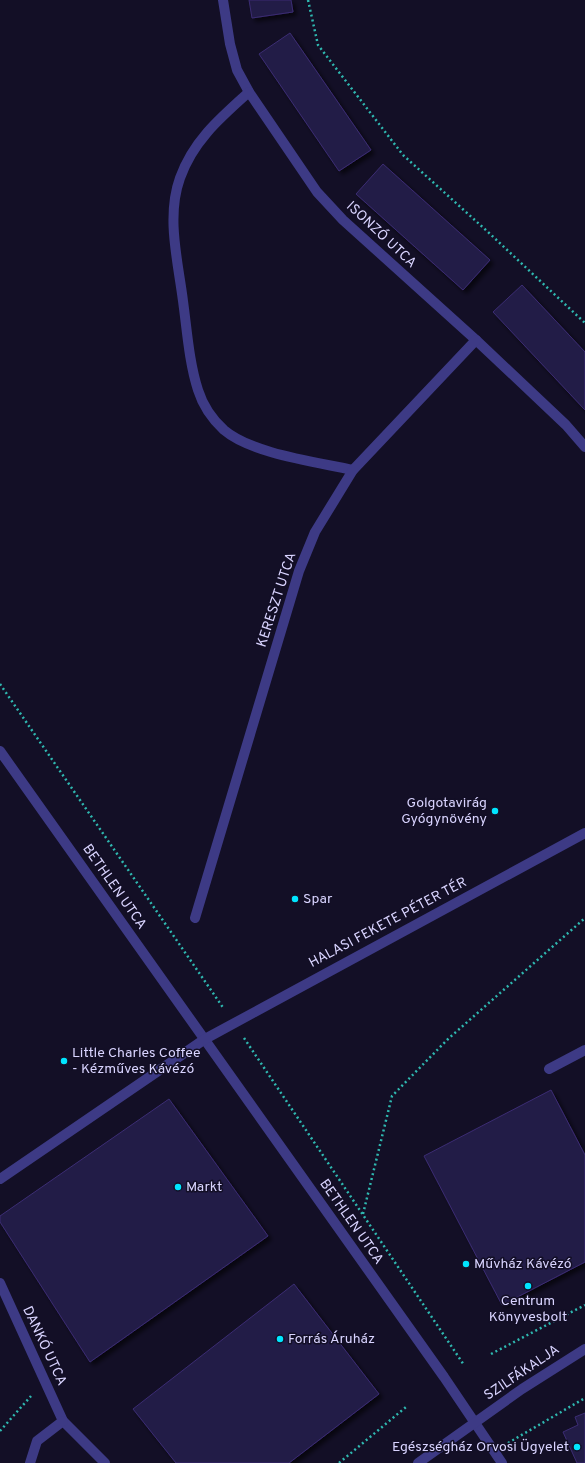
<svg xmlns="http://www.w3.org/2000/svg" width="585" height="1463" font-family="Overpass,sans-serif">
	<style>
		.building { fill: #241b47; stroke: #3b2d73; filter: url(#shadow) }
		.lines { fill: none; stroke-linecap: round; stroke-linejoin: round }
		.path { stroke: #2fb8b0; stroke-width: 2.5; stroke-dasharray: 2 3; stroke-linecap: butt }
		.minor { stroke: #3d3a85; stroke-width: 10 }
		.poi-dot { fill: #00e5ff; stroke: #130f26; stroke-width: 1.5 }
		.labels { text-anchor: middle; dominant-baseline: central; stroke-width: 3; stroke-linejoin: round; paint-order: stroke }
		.street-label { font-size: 14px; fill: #d9d4ff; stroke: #130f26 }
		.poi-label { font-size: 14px; fill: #d9d4ff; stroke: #130f26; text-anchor: start }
	</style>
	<defs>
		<filter id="shadow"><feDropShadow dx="3.5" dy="3.5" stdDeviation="2" flood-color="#0009"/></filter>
	</defs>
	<rect width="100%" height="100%" fill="#130f26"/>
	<!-- building -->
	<g class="building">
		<path d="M 249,0 L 291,0 L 293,12 L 252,18 Z"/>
		<path d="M 290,33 L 371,150 L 339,171 L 259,54 Z"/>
		<path d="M 383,164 L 490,260 L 463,290 L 356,194 Z"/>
		<path d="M 522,285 L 585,352 L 585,410 L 493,312 Z"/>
		<path d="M 551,1090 L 585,1155 L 585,1262 L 502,1305 L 424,1156 Z"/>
		<path d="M 169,1099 L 268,1236 L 90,1362 L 0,1222 L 0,1216 Z"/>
		<path d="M 294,1284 L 379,1394 L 289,1463 L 176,1463 L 133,1409 Z"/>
		<path d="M 585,1413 L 585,1463 L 577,1463 L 563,1432 L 578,1425 L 575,1417 Z"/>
	</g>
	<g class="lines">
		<!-- path -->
		<g class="path">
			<path d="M 308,0 L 318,45 L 403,155 L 488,232 L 585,323"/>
			<path d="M 0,684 L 224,1009"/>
			<path d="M 244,1038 L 464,1365"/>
			<path d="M 363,1214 L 392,1096 L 448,1039 L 585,918"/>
			<path d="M 491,1354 L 585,1305"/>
			<path d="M 0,1431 L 31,1396"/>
			<path d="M 508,1443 L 585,1398"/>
			<path d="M 339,1463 L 406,1407"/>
		</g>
		<!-- minor -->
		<g class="minor">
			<path d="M 223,0 L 230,44 L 237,70 L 249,92 L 317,192 L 343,220 L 476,340 L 566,425 L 585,447"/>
			<path d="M 249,92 C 220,118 193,141 180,178 C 166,217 178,261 183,301 C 187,330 189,362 198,390 C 203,406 212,419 224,430 C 252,454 317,462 353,470"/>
			<path d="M 0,751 L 444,1377 L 502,1463"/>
			<path d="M 195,918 L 299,571 L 315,532 L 353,470 L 476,340"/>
			<path d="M 549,1069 L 585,1050"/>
			<path d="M 0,1179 L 205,1039 L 585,833"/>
			<path d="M 0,1283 L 63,1421 L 105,1463"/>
			<path d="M 30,1463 L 37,1441 L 63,1421"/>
			<path d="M 418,1463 L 522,1389 L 585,1349"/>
		</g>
	</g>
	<!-- markers -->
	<g class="poi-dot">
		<circle cx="495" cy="811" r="4"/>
		<circle cx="295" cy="899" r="4"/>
		<circle cx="64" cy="1061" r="4"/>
		<circle cx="178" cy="1187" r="4"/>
		<circle cx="466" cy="1264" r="4"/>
		<circle cx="528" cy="1286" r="4"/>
		<circle cx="280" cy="1339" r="4"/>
		<circle cx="577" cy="1447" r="4"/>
	</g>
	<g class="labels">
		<!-- street labels -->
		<g class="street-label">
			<text transform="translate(381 235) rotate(43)">ISONZÓ UTCA</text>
			<text transform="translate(277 600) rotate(-72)">KERESZT UTCA</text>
			<text transform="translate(114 887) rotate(55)">BETHLEN UTCA</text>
			<text transform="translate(388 923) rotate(-28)">HALASI FEKETE PÉTER TÉR</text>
			<text transform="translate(351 1222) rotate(55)">BETHLEN UTCA</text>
			<text transform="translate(44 1346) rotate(65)">DANKÓ UTCA</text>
			<text transform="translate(522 1373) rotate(-34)">SZILFÁKALJA</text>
		</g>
		<!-- poi labels -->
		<g class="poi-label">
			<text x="487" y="803" text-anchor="end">Golgotavirág<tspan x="487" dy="16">Gyógynövény</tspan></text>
			<text x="303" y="899">Spar</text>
			<text x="72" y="1053">Little Charles Coffee<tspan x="72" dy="16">- Kézműves Kávézó</tspan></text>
			<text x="186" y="1187">Markt</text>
			<text x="474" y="1264">Művház Kávézó</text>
			<text x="528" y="1301" text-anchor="middle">Centrum<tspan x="528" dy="16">Könyvesbolt</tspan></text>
			<text x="288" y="1339">Forrás Áruház</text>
			<text x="569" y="1447" text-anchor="end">Egészségház Orvosi Ügyelet</text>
		</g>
	</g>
</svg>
